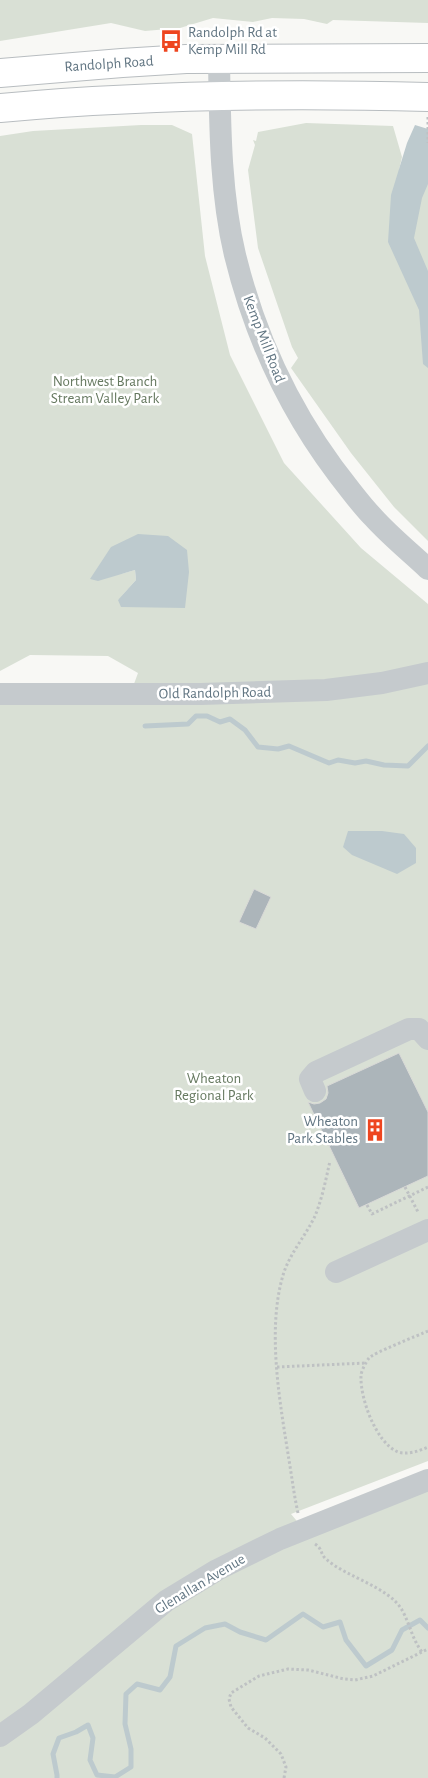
<svg xmlns="http://www.w3.org/2000/svg" width="428" height="1778" font-family="'Alegreya Sans',sans-serif">
	<style>
		.green { fill: #d9e0d5; fill-rule: evenodd }
		.water { fill: #bdcace }
		.lines { fill: none; stroke-linecap: round; stroke-linejoin: round }
		.stream { stroke: #bdcace; stroke-width: 5 }
		.building { fill: #acb5ba; stroke: #d9d9d7 }
		.major-casing { stroke: #b8bdc0; stroke-width: 30 }
		.path { stroke: #bec1c3; stroke-width: 3; stroke-dasharray: 2.5 2.5; stroke-linecap: butt }
		.minor { stroke: #c5cacd; stroke-width: 22 }
		.major { stroke: #fff; stroke-width: 28 }
		.labels { text-anchor: middle; dominant-baseline: central; stroke-width: 5; stroke-linejoin: round; paint-order: stroke }
		.poi-label { font-size: 15px; fill: #617582; stroke: #fff; text-anchor: start }
		.street-label { font-size: 15px; fill: #617582; stroke: #fff }
		.park-label { font-size: 15px; fill: #667960; stroke: #fff }
	</style>
	<rect width="100%" height="100%" fill="#f8f8f5"/>
	<!-- green -->
	<g class="green">
		<path d="M 0,0 L 428,0 L 428,23 L 333,20 L 327,24 L 304,19 L 272,18 L 253,22 L 213,18 L 180,28 L 145,31 L 111,23 L 0,41 Z"/>
		<path d="M 306,123 L 393,126 L 402,157 L 399,170 L 428,172 L 428,541 L 394,507 L 351,453 L 291,368 L 298,358 L 292,347 L 258,248 L 248,170 L 255,145 L 253,140 L 256,141 L 258,132 Z"/>
		<path d="M 141,125 L 172,125 L 192,134 L 205,256 L 230,355 L 284,463 L 361,548 L 428,604 L 428,1461 L 291,1514 L 301,1526 L 428,1476 L 428,1778 L 0,1778 L 0,694 L 131,692 L 138,673 L 108,656 L 30,655 L 0,671 L 0,136 L 33,131 ZM 157,558 L 118,600 L 136,580 L 135,570 L 121,574 Z"/>
	</g>
	<!-- water -->
	<g class="water">
		<path d="M 415,125 L 428,129 L 428,184 L 422,198 L 414,238 L 428,271 L 428,368 L 423,364 L 419,310 L 388,242 L 391,195 L 407,143 Z"/>
		<path d="M 138,534 L 168,536 L 187,550 L 189,572 L 185,608 L 121,607 L 118,600 L 136,580 L 135,570 L 98,581 L 90,579 L 111,547 Z"/>
		<path d="M 348,831 L 382,831 L 404,834 L 416,848 L 416,863 L 397,874 L 352,855 L 343,847 Z"/>
	</g>
	<g class="lines">
		<!-- stream -->
		<g class="stream">
			<path d="M 145,726 L 188,724 L 196,716 L 207,716 L 220,722 L 230,719 L 245,730 L 258,747 L 278,749 L 289,746 L 329,763 L 338,760 L 355,763 L 366,761 L 384,765 L 408,766 L 428,746"/>
			<path d="M 57,1778 L 57,1775 L 53,1754 L 59,1738 L 76,1732 L 88,1725 L 93,1738 L 90,1760 L 97,1775 L 115,1777 L 131,1767 L 131,1749 L 125,1724 L 126,1694 L 137,1684 L 160,1690 L 170,1677 L 176,1646 L 205,1628 L 225,1624 L 240,1632 L 266,1640 L 303,1614 L 323,1627 L 340,1622 L 346,1640 L 366,1666 L 392,1650 L 402,1630 L 420,1620 L 428,1628"/>
		</g>
	</g>
	<!-- building -->
	<g class="building">
		<path d="M 254,889 L 271,897 L 256,929 L 239,922 Z"/>
		<path d="M 399,1053 L 428,1112 L 428,1176 L 359,1208 L 308,1102 L 314,1104 L 320,1103 L 326,1099 L 328,1093 L 327,1086 Z"/>
	</g>
	<g class="lines">
		<defs>
			<g id="major">
				<path d="M 0,73 L 122,63 L 186,59 L 428,58"/>
				<path d="M 0,108 C 142,95 286,93 428,97"/>
			</g>
		</defs>
		<!-- major casing -->
		<use href="#major" class="major-casing"/>
		<!-- path -->
		<g class="path">
			<path d="M 428,117 L 428,143"/>
			<path d="M 405,1187 L 418,1212"/>
			<path d="M 367,1205 L 372,1214 L 428,1187"/>
			<path d="M 428,1331 C 419,1335 373,1353 369,1358 C 366,1362 361,1371 361,1376 C 360,1398 376,1443 398,1452 C 408,1455 419,1451 428,1447"/>
			<path d="M 277,1367 L 366,1363"/>
			<path d="M 298,1513 C 294,1495 292,1478 289,1460 C 280,1403 266,1328 284,1272 C 291,1252 306,1235 315,1216 C 322,1199 326,1179 330,1161"/>
			<path d="M 315,1544 C 323,1549 320,1554 326,1559 C 346,1577 389,1587 402,1610 C 410,1624 412,1639 422,1652"/>
			<path d="M 284,1778 L 286,1767 L 281,1754 L 265,1738 L 248,1728 L 231,1707 L 229,1699 L 231,1693 L 259,1676 L 288,1669 L 308,1670 L 344,1679 L 355,1680 L 373,1676 L 428,1649"/>
		</g>
		<!-- minor -->
		<g class="minor">
			<path d="M 219,59 C 220,123 220,192 235,255 C 256,341 295,422 351,491 C 358,500 365,509 373,517 C 390,536 410,552 428,569"/>
			<path d="M 0,694 L 201,694 L 326,690 L 382,683 L 428,673"/>
			<path d="M 315,1091 L 310,1079 L 316,1072 L 409,1029 L 419,1029 L 428,1039"/>
			<path d="M 336,1272 L 428,1230"/>
			<path d="M 0,1736 L 31,1714 L 166,1601 L 217,1570 L 280,1539 L 428,1480"/>
		</g>
		<!-- major -->
		<use href="#major" class="major"/>
	</g>
	<!-- icons -->
	<defs>
		<symbol id="bus-bare" viewBox="-9 -9 18 18"><path d="M-5-6H5V4H4V6H2V4H-2V6H-4V4H-5ZM-3.5-4V0h7V-4ZM-3.5 1.2v1.5H-2V1.2ZM2 1.2v1.5H3.5V1.2Z" fill="#ee451f" stroke="#fff" stroke-width="2.5" paint-order="stroke"/></symbol>
		<symbol id="building-bare" viewBox="-9 -9 18 18"><path d="M-4-6H4V6H1V3H-1V6H-4ZM-2.5-4.3h1.7v1.8h-1.7ZM.8-4.3h1.7v1.8H.8ZM-2.5-1h1.7V.8h-1.7ZM.8-1h1.7V.8H.8Z" fill="#ee451f" stroke="#fff" stroke-width="2.5" paint-order="stroke"/></symbol>
	</defs>
	<g fill-rule="evenodd">
		<use href="#bus-bare" x="155" y="25" width="32" height="32"/>
		<use href="#building-bare" x="359" y="1114" width="32" height="32"/>
	</g>
	<g class="labels">
		<!-- poi labels -->
		<g class="poi-label">
			<text x="188" y="32">Randolph Rd at<tspan x="188" dy="17">Kemp Mill Rd</tspan></text>
			<text x="358" y="1121" text-anchor="end">Wheaton<tspan x="358" dy="17">Park Stables</tspan></text>
		</g>
		<!-- street labels -->
		<g class="street-label">
			<text transform="translate(109 64) rotate(-4)">Randolph Road</text>
			<text transform="translate(264 339) rotate(69)">Kemp Mill Road</text>
			<text transform="translate(215 693) rotate(-1)">Old Randolph Road</text>
			<text transform="translate(200 1584) rotate(-31)">Glenallan Avenue</text>
		</g>
		<!-- park labels -->
		<g class="park-label">
			<text x="105" y="381">Northwest Branch<tspan x="105" dy="17">Stream Valley Park</tspan></text>
			<text x="214" y="1078">Wheaton<tspan x="214" dy="17">Regional Park</tspan></text>
		</g>
	</g>
</svg>
